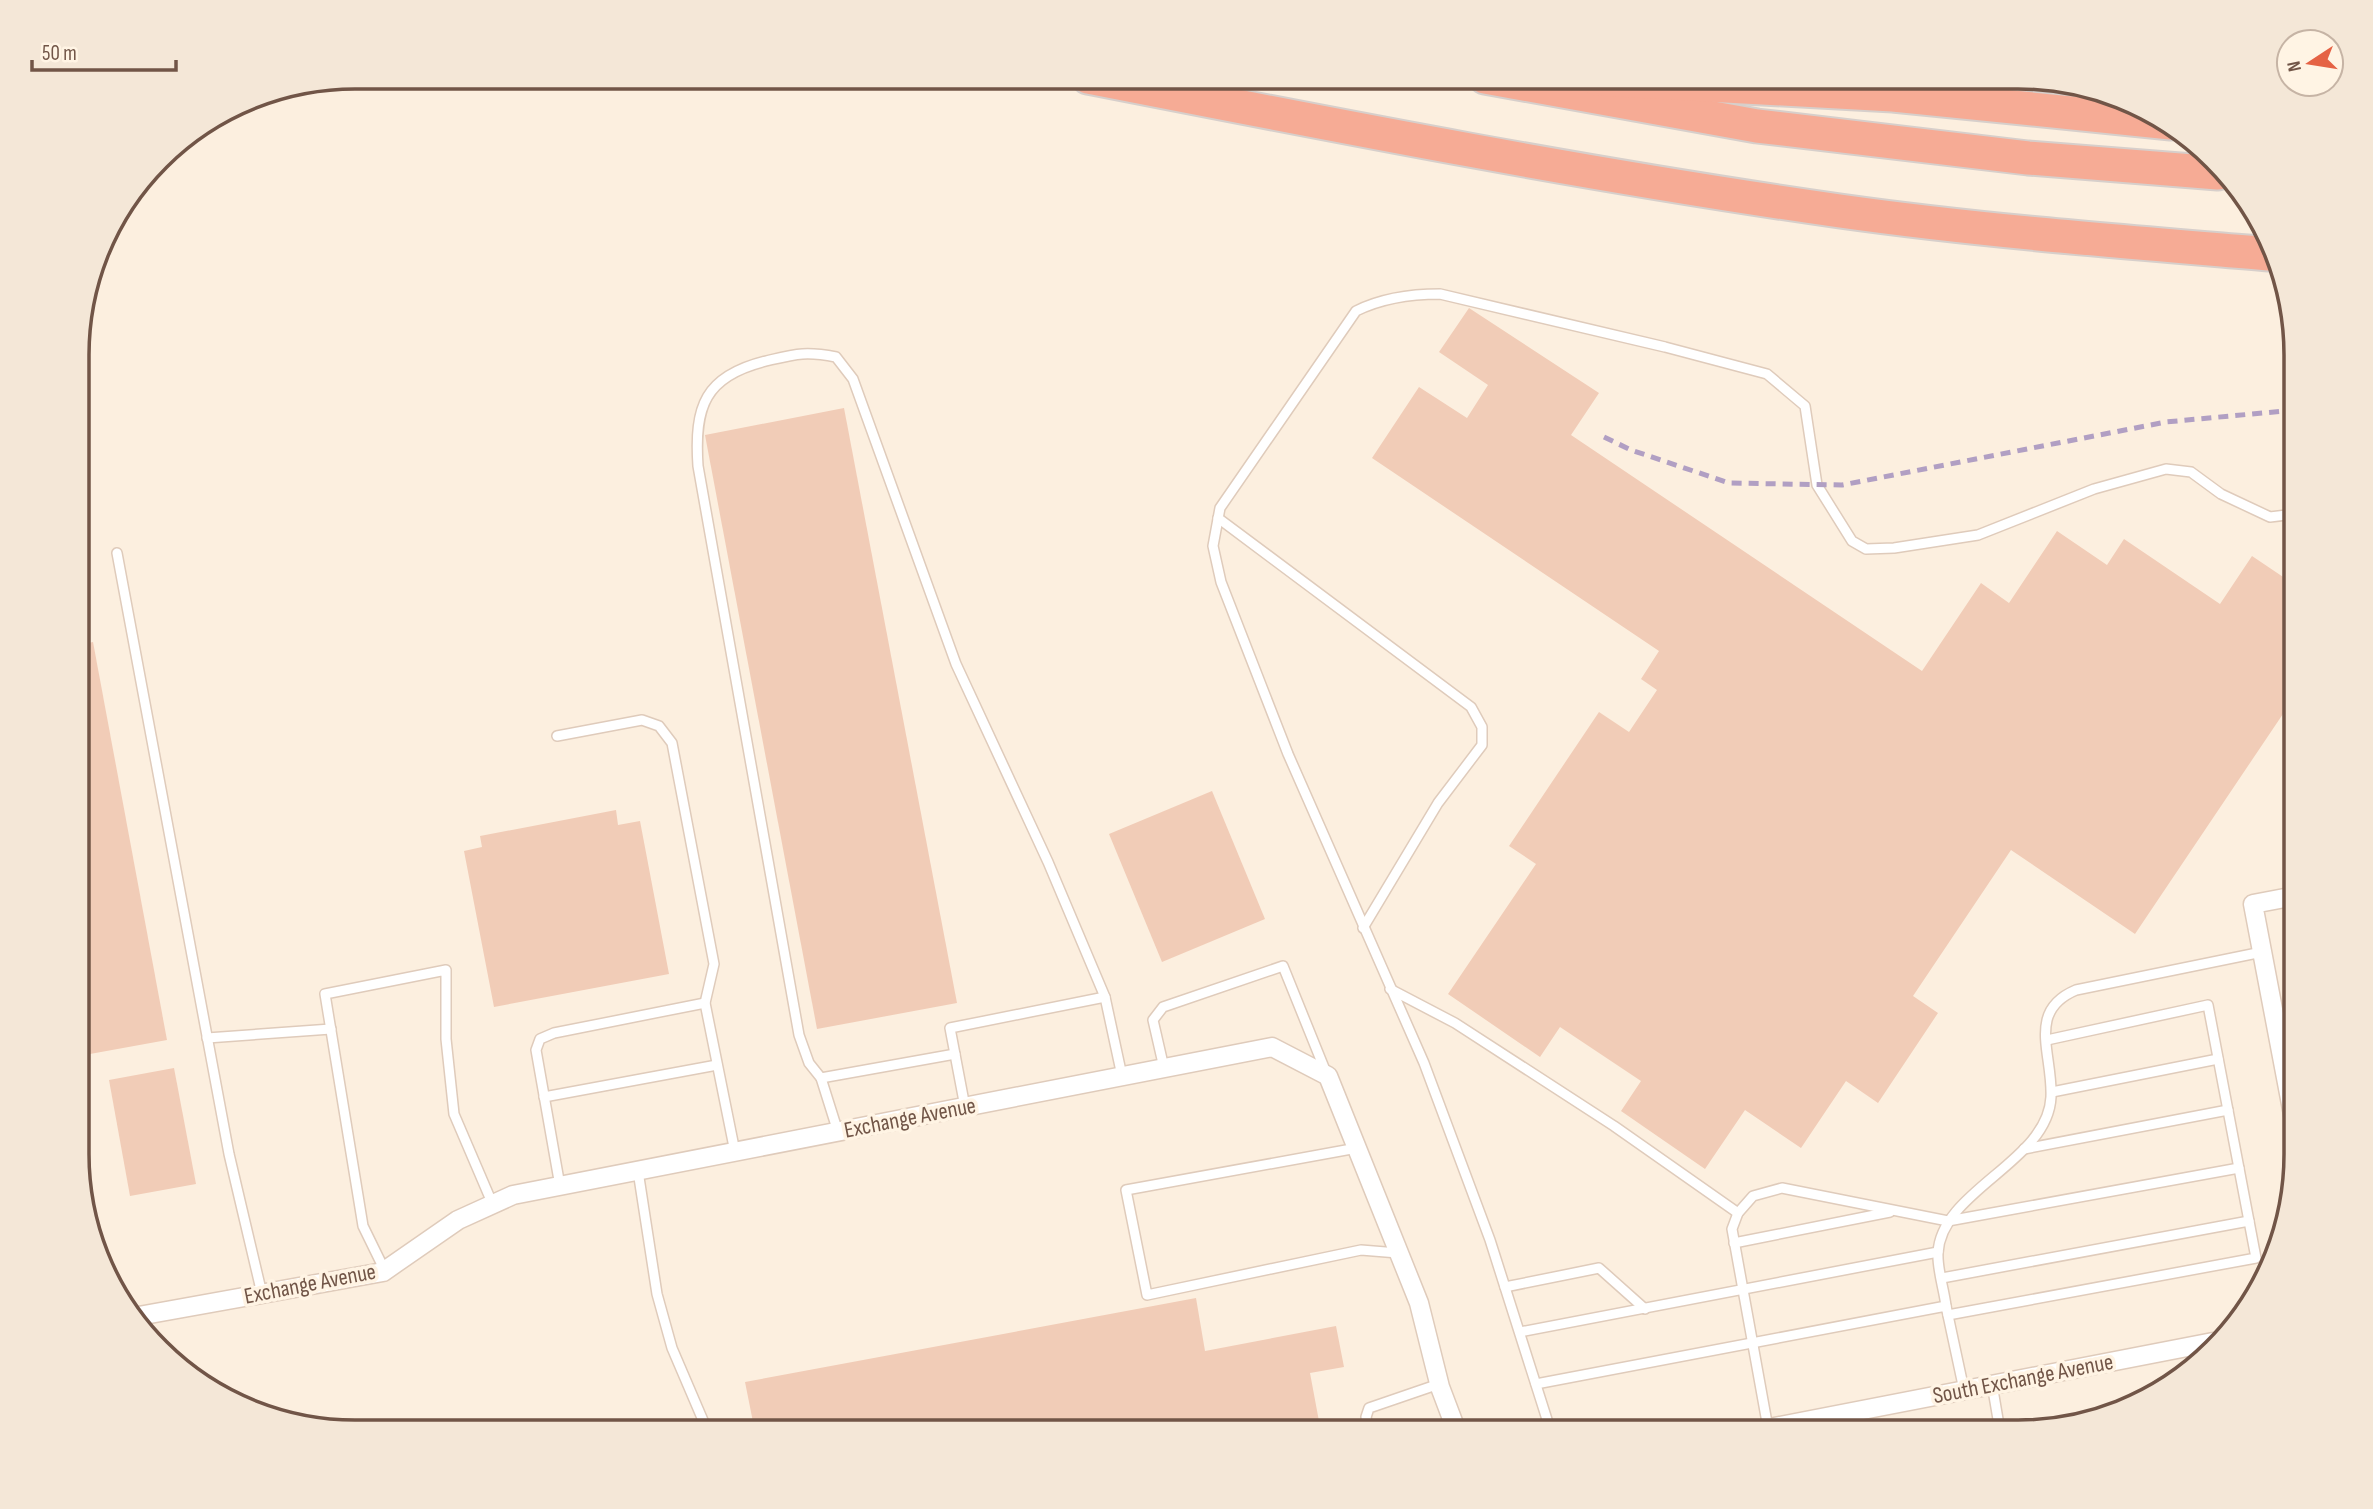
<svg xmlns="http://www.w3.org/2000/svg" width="2373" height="1509" font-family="'Sofia Sans Condensed',sans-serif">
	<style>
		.building { fill: #f1ccb7 }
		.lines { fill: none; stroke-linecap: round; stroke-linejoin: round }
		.service-casing { stroke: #dfcbbb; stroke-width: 12 }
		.minor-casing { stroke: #dfcbbb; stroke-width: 21 }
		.motorway-casing { stroke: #d7cfcb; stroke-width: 37 }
		.service { stroke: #fff; stroke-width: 9 }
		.minor { stroke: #fff; stroke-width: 18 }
		.motorway { stroke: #f6ab95; stroke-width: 33 }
		.rail { stroke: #b19fc3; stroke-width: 5; stroke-dasharray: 10 7; stroke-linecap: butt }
		.labels { text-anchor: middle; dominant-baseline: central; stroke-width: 7; stroke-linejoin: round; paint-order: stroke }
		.street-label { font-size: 23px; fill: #715547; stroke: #fff4e4 }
		.rim { fill: none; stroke: #715547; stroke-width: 3.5 }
	</style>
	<rect width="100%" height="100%" fill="#fcefdf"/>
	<!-- building -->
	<g class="building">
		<path d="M 1469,308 L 1599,393 L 1571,435 L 1922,671 L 1981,583 L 2009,603 L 2057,531 L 2107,565 L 2124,539 L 2220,604 L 2252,556 L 2295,585 L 2295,696 L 2135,934 L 2011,850 L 1913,996 L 1938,1013 L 1878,1103 L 1846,1081 L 1801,1148 L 1745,1110 L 1705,1169 L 1621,1111 L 1641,1081 L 1560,1027 L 1540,1057 L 1448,994 L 1536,864 L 1509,846 L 1599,712 L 1629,732 L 1657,690 L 1641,679 L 1659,651 L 1372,458 L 1419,387 L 1467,418 L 1488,385 L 1439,352 Z"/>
		<path d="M 844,408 L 957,1003 L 817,1029 L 705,435 Z"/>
		<path d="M 93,642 L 167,1040 L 79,1056 L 79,645 Z"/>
		<path d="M 1212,791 L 1265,919 L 1162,962 L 1109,834 Z"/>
		<path d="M 616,810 L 618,825 L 640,821 L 669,974 L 494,1007 L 464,851 L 482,847 L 480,836 Z"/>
		<path d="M 174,1068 L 196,1184 L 130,1196 L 109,1080 Z"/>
		<path d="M 1196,1298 L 1205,1351 L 1336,1326 L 1344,1367 L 1310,1373 L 1321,1432 L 755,1432 L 745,1382 Z"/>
	</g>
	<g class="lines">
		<defs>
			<g id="service">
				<path d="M 1218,518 L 1471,707 L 1482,727 L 1482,745 L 1438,803 L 1363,928"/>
				<path d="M 117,553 L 229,1154 L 262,1294"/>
				<path d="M 557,736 L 642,720 L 659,726 L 672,743 L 714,964 L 705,1003 L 735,1152"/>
				<path d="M 1390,989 L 1455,1023 L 1614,1126 L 1738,1213"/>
				<path d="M 207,1038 L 331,1029"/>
				<path d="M 1164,1068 L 1153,1020 L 1163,1007 L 1283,966 L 1327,1075"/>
				<path d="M 821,1078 L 955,1054"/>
				<path d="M 2052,1092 L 2218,1059"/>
				<path d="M 544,1097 L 717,1065"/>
				<path d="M 965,1107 L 950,1028 L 1105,997"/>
				<path d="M 838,1132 L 821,1078 L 809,1063 L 799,1035 L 698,466 C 694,406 705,376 766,361 C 796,354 805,351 836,357 L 853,379 L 956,664 L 1048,862 L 1105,997 L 1122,1076"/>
				<path d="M 1357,1148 L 1126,1190 L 1147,1295 L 1361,1250 L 1398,1253"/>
				<path d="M 2024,1149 L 2228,1110"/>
				<path d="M 638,1171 L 657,1294 L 672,1348 L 708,1432"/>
				<path d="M 560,1186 L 536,1050 L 540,1039 L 554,1033 L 705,1003"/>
				<path d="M 1734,1243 L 1890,1212"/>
				<path d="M 385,1271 L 363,1226 L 325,994 L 446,970 L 446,1039 L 454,1114 L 493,1205"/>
				<path d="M 1942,1278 L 2249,1221"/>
				<path d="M 1505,1287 L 1599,1268 L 1645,1309"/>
				<path d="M 1946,1306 C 1944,1289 1937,1269 1938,1253 C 1941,1190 2048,1162 2051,1097 C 2053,1054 2026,1011 2076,990 L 2262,952"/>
				<path d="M 1948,1315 L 2256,1258 L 2208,1005 L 2047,1040"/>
				<path d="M 1520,1332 L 1938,1252"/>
				<path d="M 1536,1384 L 1946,1306 L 1964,1390"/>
				<path d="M 1992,1384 L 2000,1431"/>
				<path d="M 1768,1428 L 1732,1229 L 1738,1213 L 1753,1196 L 1782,1188 L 1948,1221 L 2239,1168"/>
				<path d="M 1369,1432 L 1366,1417 L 1369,1408 L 1439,1384"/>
				<path d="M 1551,1432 L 1490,1240 L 1424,1063 L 1288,754 L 1221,582 L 1213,546 L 1220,508 L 1356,311 C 1382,298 1412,294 1440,294 L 1665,347 L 1767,374 L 1805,406 L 1817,485 L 1852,541 L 1866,549 L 1894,548 L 1978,535 L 2094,489 L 2166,469 L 2191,472 L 2221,494 L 2270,517 L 2295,514"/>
			</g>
			<g id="minor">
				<path d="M 2295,896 L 2253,904 L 2295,1125"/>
				<path d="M 133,1317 L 383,1272 L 458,1220 L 513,1195 L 1272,1047 L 1328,1076 L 1419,1303 L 1440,1387 L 1457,1432"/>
				<path d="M 1749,1432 L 2213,1342"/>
			</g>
			<g id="motorway">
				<path d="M 1088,77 C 1338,126 1587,175 1840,211 C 1982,231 2127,242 2270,254"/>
				<path d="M 1485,77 L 1757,126 L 2028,158 L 2218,173"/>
				<path d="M 1597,79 L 1893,95 L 2171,123"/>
			</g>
		</defs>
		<!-- service casing -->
		<use href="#service" class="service-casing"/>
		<!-- minor casing -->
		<use href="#minor" class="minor-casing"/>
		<!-- motorway casing -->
		<use href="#motorway" class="motorway-casing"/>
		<!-- service -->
		<use href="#service" class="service"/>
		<!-- minor -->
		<use href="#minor" class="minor"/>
		<!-- motorway -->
		<use href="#motorway" class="motorway"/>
		<!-- rail -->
		<path class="rail" d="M 1604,437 L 1631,450 L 1729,483 L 1842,485 L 2166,422 L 2295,410"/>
	</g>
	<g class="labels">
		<!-- street labels -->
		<g class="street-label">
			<text transform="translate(910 1118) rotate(-11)">Exchange Avenue</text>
			<text transform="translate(310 1284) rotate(-11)">Exchange Avenue</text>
			<text transform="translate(2023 1379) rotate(-11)">South Exchange Avenue</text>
		</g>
	</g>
	<!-- crop -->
	<path d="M0 0H2373V1509H0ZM355 89H2018A266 266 0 0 1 2284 355V1154A266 266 0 0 1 2018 1420H355A266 266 0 0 1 89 1154V355A266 266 0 0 1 355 89Z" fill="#f4e7d7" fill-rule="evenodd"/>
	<path class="rim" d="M355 89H2018A266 266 0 0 1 2284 355V1154A266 266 0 0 1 2018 1420H355A266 266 0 0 1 89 1154V355A266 266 0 0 1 355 89Z"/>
	<!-- north arrow -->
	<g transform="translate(2310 63) rotate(258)"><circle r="33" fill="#fff4e4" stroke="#c6b4a5" stroke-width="2"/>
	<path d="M0-5L12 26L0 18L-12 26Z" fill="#e56244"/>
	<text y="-10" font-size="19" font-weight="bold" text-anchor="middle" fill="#715547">N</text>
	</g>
	<!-- scale -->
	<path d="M32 60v10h144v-10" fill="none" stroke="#715547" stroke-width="3.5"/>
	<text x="42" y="60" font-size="21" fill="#715547" stroke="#fff4e4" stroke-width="5" paint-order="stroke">50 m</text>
</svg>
